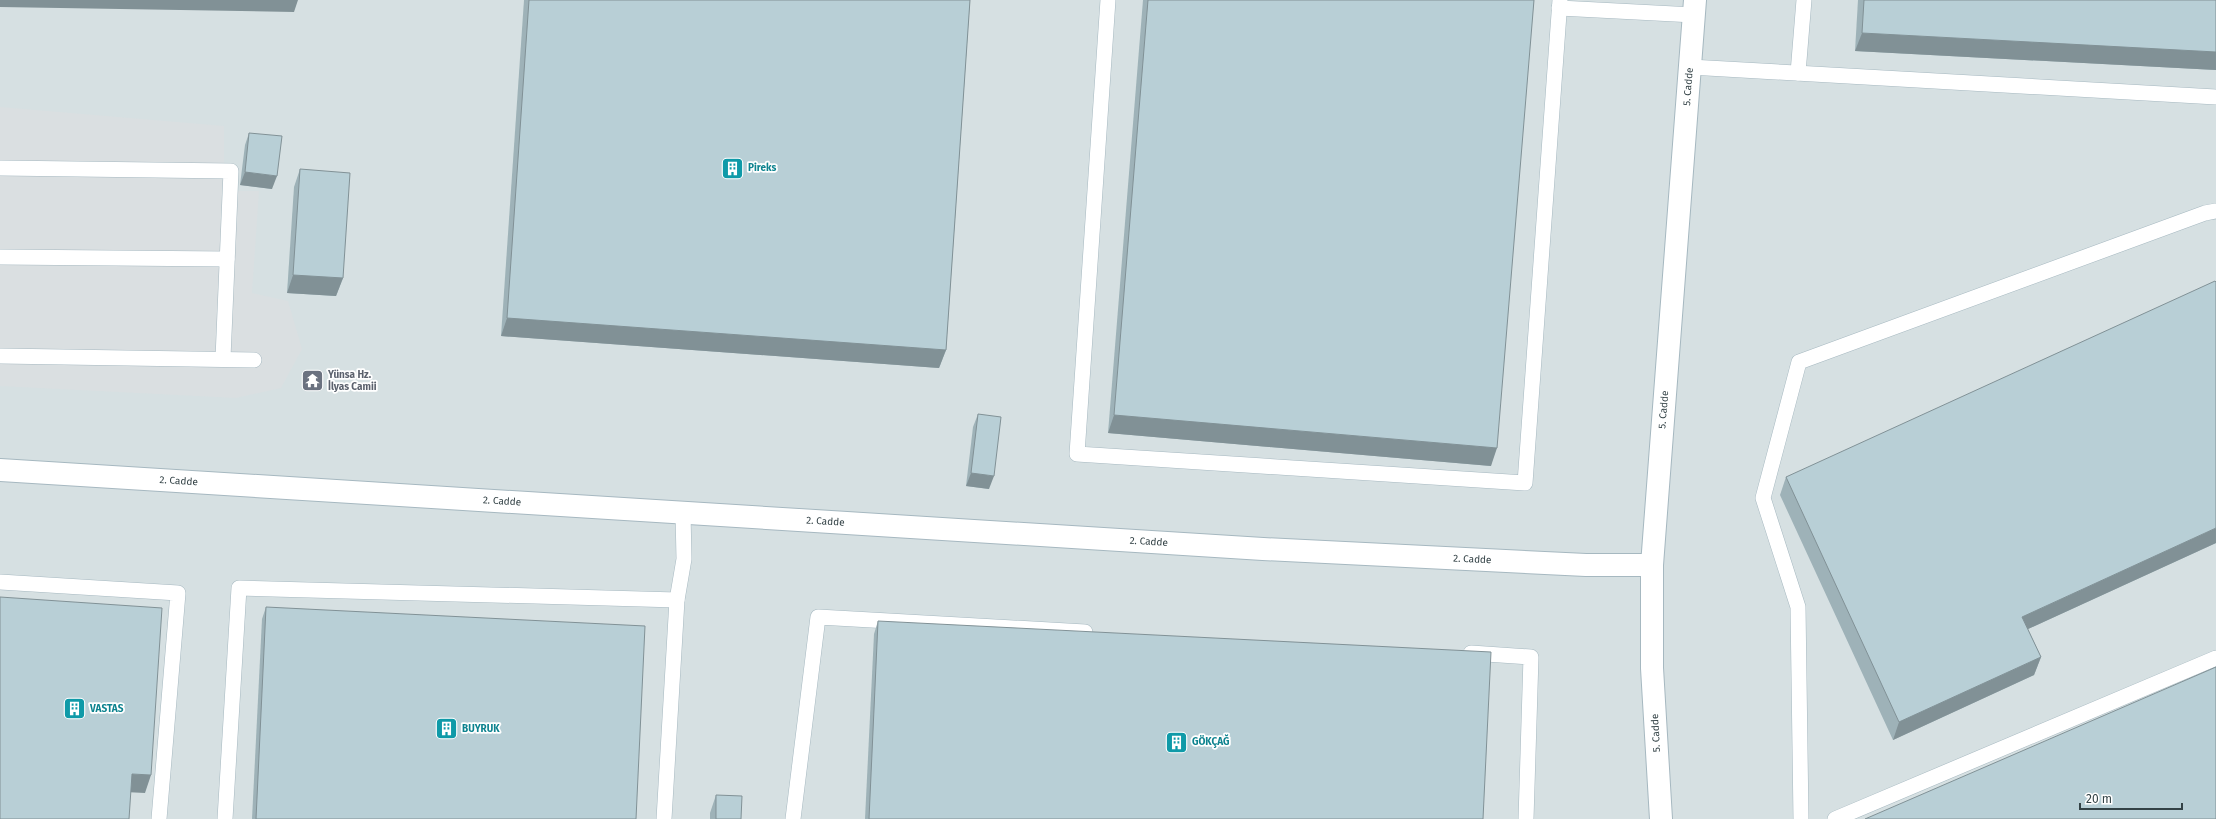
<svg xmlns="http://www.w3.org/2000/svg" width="2216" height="819" font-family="'Fira Sans',sans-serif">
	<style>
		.industrial { fill: #d6e0e2 }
		.parking { fill: #dadfe1 }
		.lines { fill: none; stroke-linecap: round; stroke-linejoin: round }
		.service-casing { stroke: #a6b8c0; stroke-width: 16 }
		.tertiary-casing { stroke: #a6b8c0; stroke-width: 24 }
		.service { stroke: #fff; stroke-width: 15 }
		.tertiary { stroke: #fff; stroke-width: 22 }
		.wall { fill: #9eb2b8 }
		.shaded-wall { fill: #819196 }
		.building { fill: #b8cfd6; stroke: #819196 }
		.labels { text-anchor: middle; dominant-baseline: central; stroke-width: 3.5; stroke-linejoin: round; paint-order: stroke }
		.street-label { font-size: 10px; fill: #334246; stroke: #fff }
		.culture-label { font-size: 10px; font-weight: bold; fill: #0d838f; stroke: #fff; text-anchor: start }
		.worship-label { font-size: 10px; font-weight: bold; fill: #5b616d; stroke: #fff; text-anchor: start }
	</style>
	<rect width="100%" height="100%" fill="#e4eef4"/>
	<!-- industrial -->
	<rect class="industrial" x="0" y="0" width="2216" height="819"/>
	<!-- parking -->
	<path class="parking" d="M 0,107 L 224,126 L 224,191 L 259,191 L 252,293 L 288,301 L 302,349 L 281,388 L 236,398 L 0,386 Z"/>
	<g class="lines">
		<defs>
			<g id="service">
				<path d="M 1108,0 L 1077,454 L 1525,483 L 1560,0"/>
				<path d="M 1559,8 L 1694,15"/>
				<path d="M 1690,67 L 2216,97"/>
				<path d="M 1798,73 L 1804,0"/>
				<path d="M 0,168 L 231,171 L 223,358"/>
				<path d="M 0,257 L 227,259"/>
				<path d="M 0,356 L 254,360"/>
				<path d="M 0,582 L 178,593 L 159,819"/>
				<path d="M 1471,653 L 1531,657 L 1526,819"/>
				<path d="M 225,819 L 239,588 L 677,600"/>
				<path d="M 664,819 L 677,600 L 684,559 L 683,513"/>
				<path d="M 793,819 L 818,617 L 1085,632"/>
				<path d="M 1801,819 L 1798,607 L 1763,498 L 1799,362 L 2205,213 L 2216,211"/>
				<path d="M 1835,819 L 2216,658"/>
			</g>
			<g id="tertiary">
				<path id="s1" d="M 0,470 L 1263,549 L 1586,565 L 1652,565"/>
				<path id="s2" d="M 1661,819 L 1652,668 L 1652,565 L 1695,0"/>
			</g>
		</defs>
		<!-- service casing -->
		<use href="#service" class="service-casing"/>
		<!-- tertiary casing -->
		<use href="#tertiary" class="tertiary-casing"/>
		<!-- service -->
		<use href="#service" class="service"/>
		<!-- tertiary -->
		<use href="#tertiary" class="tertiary"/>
	</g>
	<!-- wall -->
	<g class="wall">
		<path d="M 524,0 L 970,0 L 946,350 L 939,368 L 501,336 Z"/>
		<path d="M 1143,0 L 1534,0 L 1491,466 L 1108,433 Z"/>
		<path d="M 1858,0 L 2216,0 L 2216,70 L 1855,51 Z"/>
		<path d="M 249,133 L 272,189 L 240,185 L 245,145 Z"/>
		<path d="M 300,169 L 343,278 L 336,296 L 287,293 L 294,187 Z"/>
		<path d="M 978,414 L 989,489 L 966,486 L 973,427 Z"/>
		<path d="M 1786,477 L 2216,543 L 2028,629 L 2041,657 L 2034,675 L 1893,740 L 1780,495 Z"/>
		<path d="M 266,607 L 636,819 L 252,819 L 262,619 Z"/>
		<path d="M 878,621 L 1483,819 L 865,819 L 874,634 Z"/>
		<path d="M 716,795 L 741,819 L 710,819 L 710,813 Z"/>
	</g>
	<!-- shaded-wall -->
	<g class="shaded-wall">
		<path d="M 0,0 L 298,0 L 294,12 L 0,7 Z"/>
		<path d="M 1862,33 L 2216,52 L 2216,70 L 1855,51 Z"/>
		<path d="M 245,172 L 277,176 L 272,189 L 240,185 Z"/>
		<path d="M 293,275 L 343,278 L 336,296 L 287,293 Z"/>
		<path d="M 507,318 L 946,350 L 939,368 L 501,336 Z"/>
		<path d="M 1114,415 L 1497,448 L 1491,466 L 1108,433 Z"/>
		<path d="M 971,473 L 994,476 L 989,489 L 966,486 Z"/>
		<path d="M 2216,528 L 2216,543 L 2015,635 L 2022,617 Z"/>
		<path d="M 2041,657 L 2034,675 L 1893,740 L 1899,722 Z"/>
		<path d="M 132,774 L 151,775 L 145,793 L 125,792 Z"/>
	</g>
	<!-- building -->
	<g class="building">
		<path d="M 529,0 L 970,0 L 946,350 L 507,318 Z"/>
		<path d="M 1148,0 L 1534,0 L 1497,448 L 1114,415 Z"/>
		<path d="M 1864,0 L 2216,0 L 2216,52 L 1862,33 Z"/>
		<path d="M 249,133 L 282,136 L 277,176 L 245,172 Z"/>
		<path d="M 300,169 L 350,173 L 343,278 L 293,275 Z"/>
		<path d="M 2215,281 L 2216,282 L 2216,528 L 2022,617 L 2041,657 L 1899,722 L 1786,477 Z"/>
		<path d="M 978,414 L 1001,417 L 994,476 L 971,473 Z"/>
		<path d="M 0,597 L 162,608 L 151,775 L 132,774 L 129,819 L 0,819 Z"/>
		<path d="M 266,607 L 645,626 L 636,819 L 256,819 Z"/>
		<path d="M 878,621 L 1491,652 L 1483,819 L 869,819 Z"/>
		<path d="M 2216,667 L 2216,819 L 1865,819 Z"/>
		<path d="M 716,795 L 742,796 L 741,819 L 716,819 Z"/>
	</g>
	<!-- icons -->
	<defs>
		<symbol id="building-square" viewBox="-11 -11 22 22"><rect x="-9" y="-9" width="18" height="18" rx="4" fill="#0f9aa8" stroke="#fff"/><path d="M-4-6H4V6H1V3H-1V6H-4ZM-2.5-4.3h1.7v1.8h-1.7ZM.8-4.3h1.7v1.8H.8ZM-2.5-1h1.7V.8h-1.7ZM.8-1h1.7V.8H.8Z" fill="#fff"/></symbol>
		<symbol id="temple-square" viewBox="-11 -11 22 22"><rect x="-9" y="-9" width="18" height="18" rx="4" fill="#6b7280" stroke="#fff"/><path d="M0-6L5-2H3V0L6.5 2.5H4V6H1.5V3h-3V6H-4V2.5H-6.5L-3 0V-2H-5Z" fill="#fff"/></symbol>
	</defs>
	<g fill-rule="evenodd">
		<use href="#building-square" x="720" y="156" width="25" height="25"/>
		<use href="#temple-square" x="300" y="368" width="25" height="25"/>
		<use href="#building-square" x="62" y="696" width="25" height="25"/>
		<use href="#building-square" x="434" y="716" width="25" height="25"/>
		<use href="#building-square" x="1164" y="730" width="25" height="25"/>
	</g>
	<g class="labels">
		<!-- street labels -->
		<g class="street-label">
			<text stroke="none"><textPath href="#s2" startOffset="734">5. Cadde</textPath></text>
			<text stroke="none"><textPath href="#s2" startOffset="410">5. Cadde</textPath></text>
			<text stroke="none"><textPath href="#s1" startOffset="179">2. Cadde</textPath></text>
			<text stroke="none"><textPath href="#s1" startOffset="503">2. Cadde</textPath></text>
			<text stroke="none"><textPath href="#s1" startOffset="827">2. Cadde</textPath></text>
			<text stroke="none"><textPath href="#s1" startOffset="1151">2. Cadde</textPath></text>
			<text stroke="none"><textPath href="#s1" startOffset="1475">2. Cadde</textPath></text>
			<text transform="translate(1656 733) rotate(-93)">5. Cadde</text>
		</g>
		<!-- culture labels -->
		<g class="culture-label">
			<text x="748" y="168">Pireks</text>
			<text x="90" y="709">VASTAS</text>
			<text x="462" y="729">BUYRUK</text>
			<text x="1192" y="742">GÖKÇAĞ</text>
		</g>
		<!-- worship labels -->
		<g class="worship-label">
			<text x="328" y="375">Yünsa Hz.<tspan x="328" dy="12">İlyas Camii</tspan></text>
		</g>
	</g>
	<!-- scale -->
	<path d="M2080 803v6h102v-6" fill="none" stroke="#334246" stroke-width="2"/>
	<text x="2086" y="803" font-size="12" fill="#334246" stroke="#ffffff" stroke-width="3" paint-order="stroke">20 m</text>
</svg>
